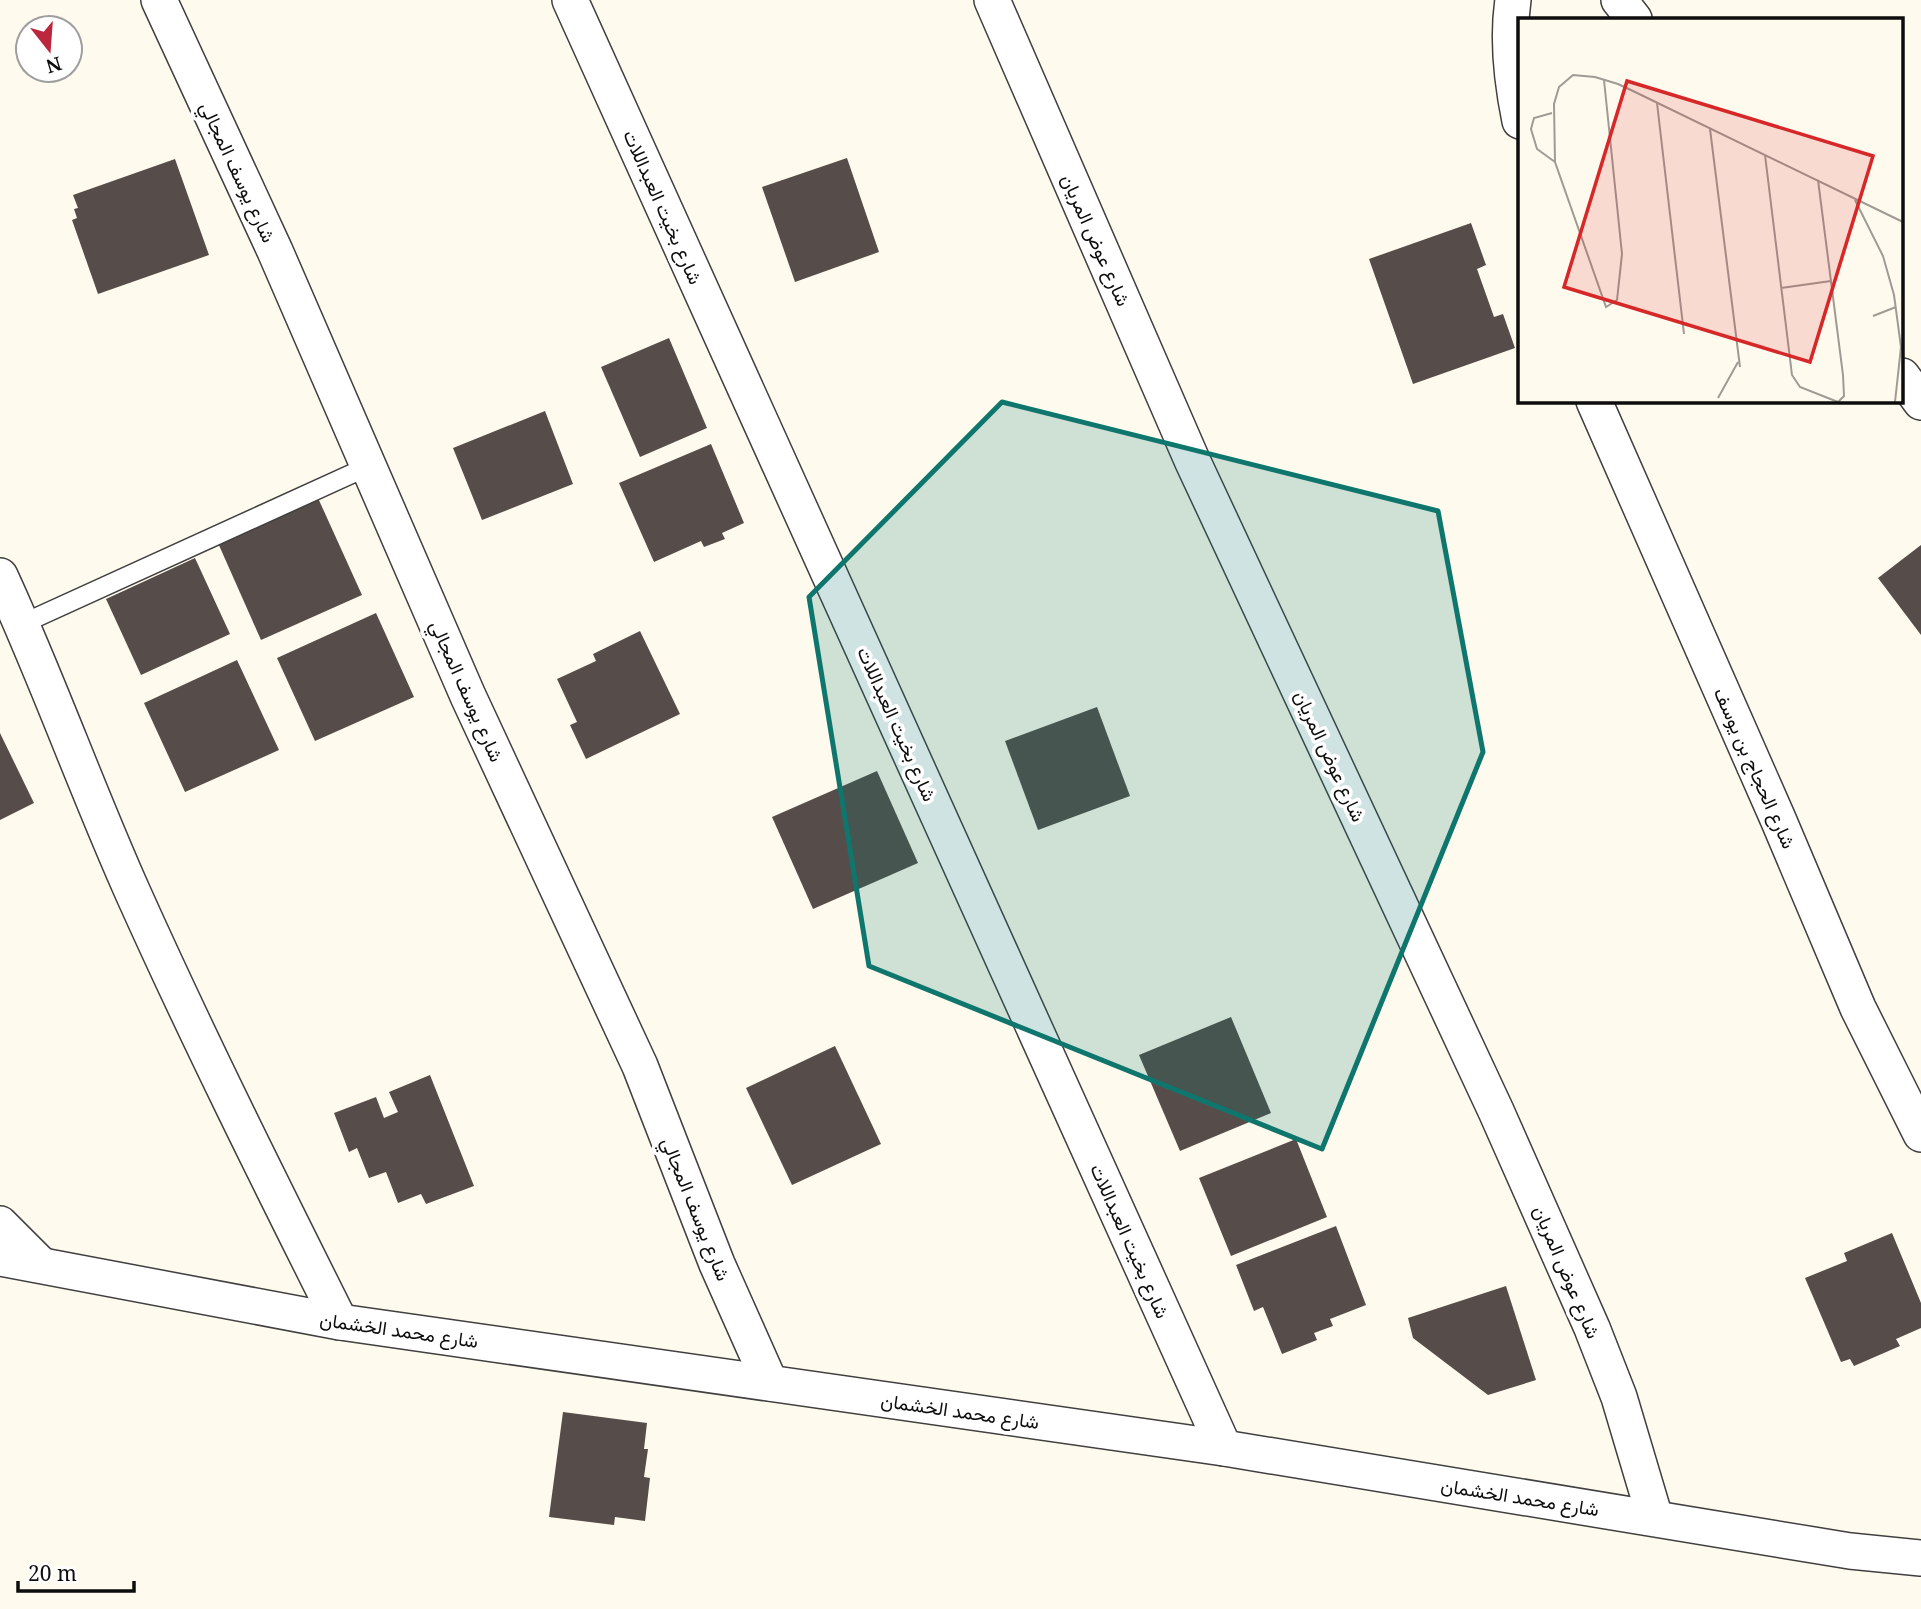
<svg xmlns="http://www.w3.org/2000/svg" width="1921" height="1609" font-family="'Noto Serif',Vazirmatn,serif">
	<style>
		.building { fill: #564d4a }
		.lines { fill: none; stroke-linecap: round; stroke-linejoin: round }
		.lane-casing { stroke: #404040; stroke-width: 21 }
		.street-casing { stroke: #404040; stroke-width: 38 }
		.lane { stroke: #fff; stroke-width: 18 }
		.street { stroke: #fff; stroke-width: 35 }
		.marked { fill: #0f766e; fill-opacity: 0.2; stroke: #0f766e; stroke-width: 5; stroke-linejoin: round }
		.labels { text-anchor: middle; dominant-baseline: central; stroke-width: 7; stroke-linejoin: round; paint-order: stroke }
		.street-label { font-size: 19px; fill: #0d0d0d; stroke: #fff }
		.inset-road { fill: none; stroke: #9e9b94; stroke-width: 2 }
		.view { fill: #d62828; fill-opacity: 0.15; stroke: #d62828; stroke-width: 3.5 }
		.inset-edge { fill: none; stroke: #0d0d0d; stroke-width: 3.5 }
	</style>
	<rect width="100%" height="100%" fill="#fffaee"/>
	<!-- building -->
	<g class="building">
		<path d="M 847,158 L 879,252 L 795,282 L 762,187 Z"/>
		<path d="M 175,159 L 209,255 L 98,294 L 72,220 L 77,218 L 74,209 L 78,208 L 73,195 Z"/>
		<path d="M 1471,223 L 1486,265 L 1477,269 L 1494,317 L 1503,314 L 1515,348 L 1413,384 L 1369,259 Z"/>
		<path d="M 669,338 L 707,428 L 640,457 L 601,367 Z"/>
		<path d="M 545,411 L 573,484 L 482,520 L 453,448 Z"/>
		<path d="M 711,444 L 744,523 L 722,533 L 725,539 L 704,547 L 701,541 L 654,562 L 619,483 Z"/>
		<path d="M 318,498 L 362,595 L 261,640 L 218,543 Z"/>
		<path d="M 1921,545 L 1921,635 L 1878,578 Z"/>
		<path d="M 195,558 L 230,634 L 141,675 L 106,599 Z"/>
		<path d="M 376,613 L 414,697 L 315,741 L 277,658 Z"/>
		<path d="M 640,631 L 680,714 L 586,759 L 570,725 L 577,722 L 557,679 L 596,661 L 593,654 Z"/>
		<path d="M 237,660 L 279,750 L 185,792 L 144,703 Z"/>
		<path d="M 1097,707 L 1130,796 L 1038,830 L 1005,741 Z"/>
		<path d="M 0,733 L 34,803 L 0,820 Z"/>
		<path d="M 877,771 L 918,863 L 813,909 L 772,817 Z"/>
		<path d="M 1231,1017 L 1271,1113 L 1180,1151 L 1139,1055 Z"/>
		<path d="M 835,1046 L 881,1144 L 792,1185 L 746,1088 Z"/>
		<path d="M 430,1075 L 474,1186 L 426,1204 L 421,1194 L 398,1203 L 386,1172 L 369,1178 L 357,1148 L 349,1152 L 334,1113 L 376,1097 L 384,1118 L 398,1112 L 389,1092 Z"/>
		<path d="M 1296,1139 L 1327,1217 L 1231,1256 L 1199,1178 Z"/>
		<path d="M 1336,1226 L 1366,1305 L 1330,1319 L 1333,1326 L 1314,1333 L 1317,1340 L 1282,1354 L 1263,1307 L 1254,1311 L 1236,1265 Z"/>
		<path d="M 1892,1233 L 1921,1303 L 1921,1328 L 1896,1339 L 1900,1346 L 1854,1366 L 1850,1359 L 1841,1362 L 1805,1278 L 1847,1261 L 1844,1253 Z"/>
		<path d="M 1506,1286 L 1536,1380 L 1488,1395 L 1413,1338 L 1408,1318 Z"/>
		<path d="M 563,1412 L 647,1423 L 644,1449 L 648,1449 L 644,1477 L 650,1478 L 645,1521 L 615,1517 L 614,1525 L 549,1517 Z"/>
	</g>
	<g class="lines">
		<defs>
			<path id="lane" d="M 22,624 L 369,466"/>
			<g id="street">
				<path d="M 159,0 L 275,251 L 468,696 L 640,1066 L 717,1264 L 770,1383"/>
				<path d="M 570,0 L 1224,1448"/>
				<path d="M 992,0 L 1192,460 L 1496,1111 L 1592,1328 L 1619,1397 L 1655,1518"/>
				<path d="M 1513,0 C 1507,40 1512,82 1520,121"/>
				<path d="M 1619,0 L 1634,19"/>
				<path d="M 1902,376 L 1921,402"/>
				<path d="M 1594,401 L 1778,819 L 1858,1008 L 1921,1134"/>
				<path d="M 0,576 C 48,680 86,788 133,893 C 198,1038 269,1180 340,1322"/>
				<path d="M 0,1224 L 40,1264"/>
				<path d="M 0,1258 L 340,1322 L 1224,1448 L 1850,1551 L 1921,1558"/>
			</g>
		</defs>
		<!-- lane casing -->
		<use href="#lane" class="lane-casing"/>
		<!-- street casing -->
		<use href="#street" class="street-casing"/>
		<!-- lane -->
		<use href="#lane" class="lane"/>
		<!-- street -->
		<use href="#street" class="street"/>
	</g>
	<!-- marked area -->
	<path class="marked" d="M 1002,402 L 1438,511 L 1483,752 L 1322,1149 L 869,966 L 809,597 Z"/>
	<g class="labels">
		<!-- street labels -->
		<g class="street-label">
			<text transform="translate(238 172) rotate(65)">شارع يوسف المجالي</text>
			<text transform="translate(663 207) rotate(66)">شارع بخيت العبداللات</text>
			<text transform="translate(1096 240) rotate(66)">شارع عوض المريان</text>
			<text transform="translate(467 691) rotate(66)">شارع يوسف المجالي</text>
			<text transform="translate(897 724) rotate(66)">شارع بخيت العبداللات</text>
			<text transform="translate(1330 756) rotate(65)">شارع عوض المريان</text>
			<text transform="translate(1755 768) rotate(66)">شارع الحجاج بن يوسف</text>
			<text transform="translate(696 1209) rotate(68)">شارع يوسف المجالي</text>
			<text transform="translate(1130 1241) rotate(66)">شارع بخيت العبداللات</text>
			<text transform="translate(1567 1272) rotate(67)">شارع عوض المريان</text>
			<text transform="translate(399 1330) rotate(8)">شارع محمد الخشمان</text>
			<text transform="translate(960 1411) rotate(8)">شارع محمد الخشمان</text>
			<text transform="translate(1520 1497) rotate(9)">شارع محمد الخشمان</text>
		</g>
	</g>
	<!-- overview -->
	<g transform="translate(1518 18)">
		<rect width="385" height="385" fill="#fffaee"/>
		<path class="inset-road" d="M 86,62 L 104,236 L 99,282 L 88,289 L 37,144 L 36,86 L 41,69 L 55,57 L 77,59 L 100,66 L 115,73 L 385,204M 139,85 L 166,316M 34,95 L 16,100 L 13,111 L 19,131 L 37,144M 192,111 L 222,349M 247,137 L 274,357 L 282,369 L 320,384 L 326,378 L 325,357 L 300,162M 337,182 L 365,238 L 376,277 L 383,329 L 377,384M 263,270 L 313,263M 355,298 L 378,289M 200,380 L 220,344"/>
		<path class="view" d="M 109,63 L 355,138 L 292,344 L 46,269 Z"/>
		<rect width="385" height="385" class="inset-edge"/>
	</g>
	<!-- north arrow -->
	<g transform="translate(49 49) rotate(163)"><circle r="33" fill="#ffffff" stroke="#9e9e9e" stroke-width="2"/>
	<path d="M0-5L12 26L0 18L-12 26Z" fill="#bc273d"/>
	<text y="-10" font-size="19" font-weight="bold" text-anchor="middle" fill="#0d0d0d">N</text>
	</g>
	<!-- scale -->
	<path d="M18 1581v10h116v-10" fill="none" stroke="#0d0d0d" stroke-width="3.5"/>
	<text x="28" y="1581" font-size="21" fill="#0d0d0d" stroke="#ffffff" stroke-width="5" paint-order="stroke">20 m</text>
</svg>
